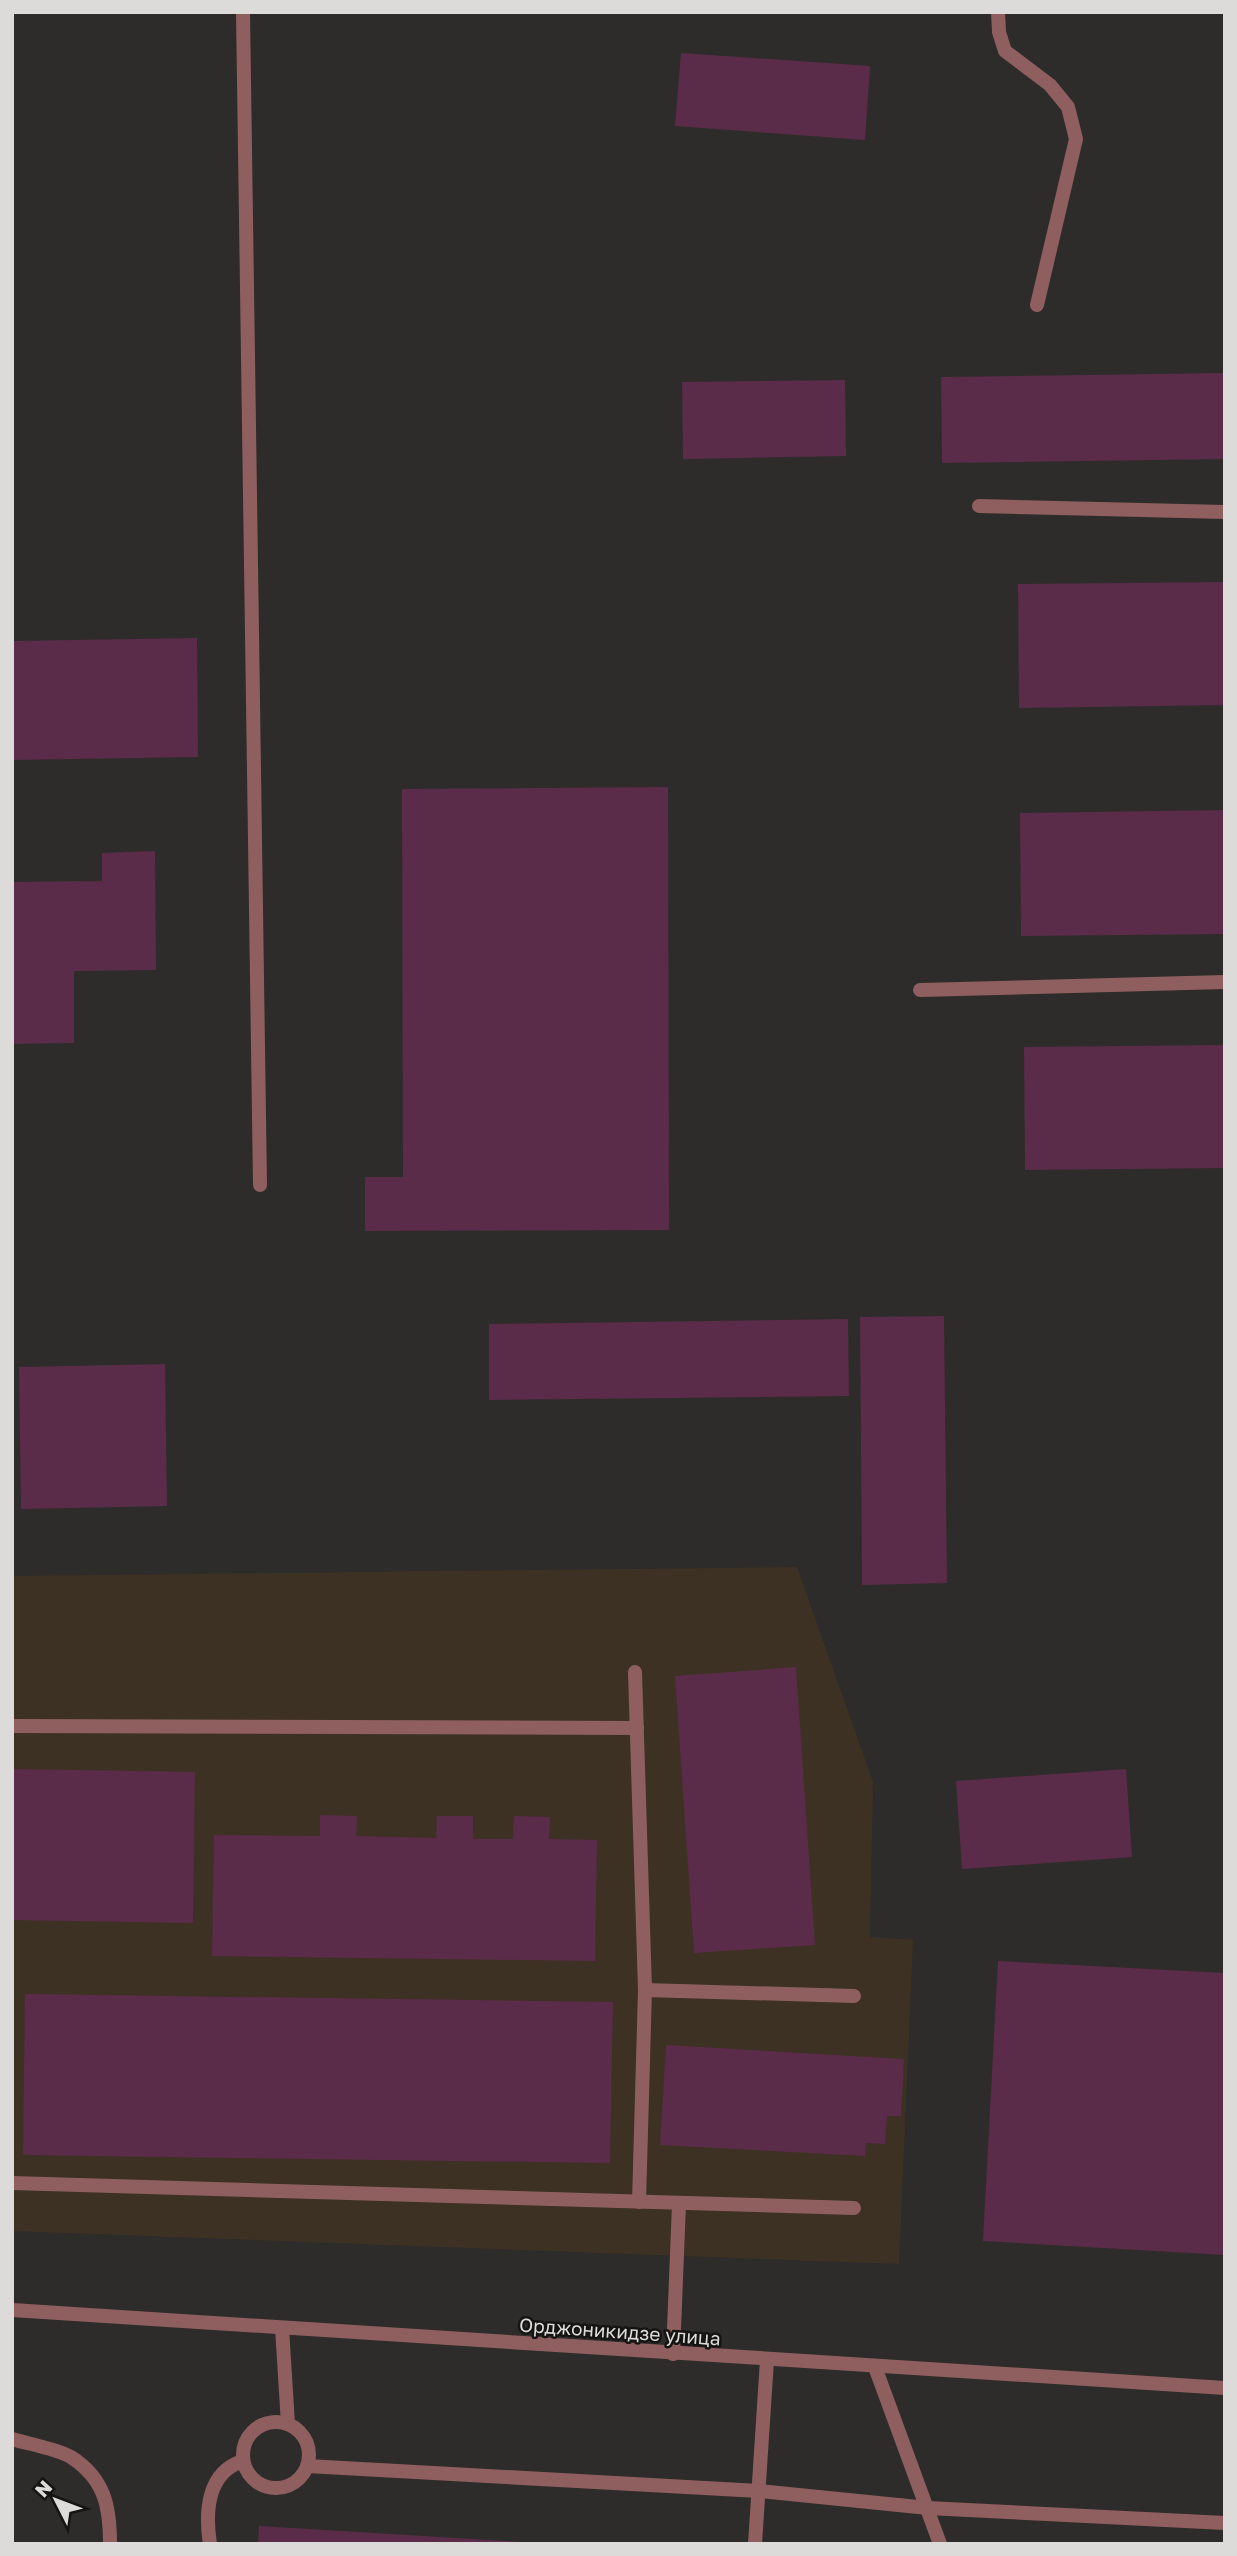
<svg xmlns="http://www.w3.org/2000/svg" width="1237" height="2556" font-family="'Golos Text',sans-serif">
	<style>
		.commercial { fill: #3d3123 }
		.building { fill: #5b2c49 }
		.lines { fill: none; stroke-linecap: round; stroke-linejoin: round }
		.lane { stroke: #8f5f5f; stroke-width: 14 }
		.labels { text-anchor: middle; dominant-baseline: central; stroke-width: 5; stroke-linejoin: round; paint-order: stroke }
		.street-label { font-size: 19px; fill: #dcdbda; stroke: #151413 }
	</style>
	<rect width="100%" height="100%" fill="#2d2c2a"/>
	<!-- commercial -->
	<path class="commercial" d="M 797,1567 L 873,1782 L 870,1937 L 913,1940 L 899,2264 L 12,2231 L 12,1576 Z"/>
	<!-- building -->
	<g class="building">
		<path d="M 681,53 L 870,66 L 865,140 L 675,126 Z"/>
		<path d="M 1225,373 L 1225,459 L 942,463 L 941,377 Z"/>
		<path d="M 845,380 L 846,456 L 683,459 L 682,382 Z"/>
		<path d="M 1225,582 L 1225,705 L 1019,708 L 1018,584 Z"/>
		<path d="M 197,638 L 198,757 L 12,760 L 12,641 Z"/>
		<path d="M 668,787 L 669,1230 L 365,1231 L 365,1177 L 403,1177 L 402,789 Z"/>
		<path d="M 1225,810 L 1225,934 L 1021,936 L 1020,813 Z"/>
		<path d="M 155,851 L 156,970 L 74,971 L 74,1043 L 12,1044 L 12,882 L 102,881 L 102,853 Z"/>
		<path d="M 1225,1045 L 1225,1168 L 1025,1170 L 1024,1047 Z"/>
		<path d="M 944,1316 L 947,1583 L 862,1585 L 860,1317 Z"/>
		<path d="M 848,1319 L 849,1396 L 489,1400 L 489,1324 Z"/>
		<path d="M 165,1364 L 167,1506 L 21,1509 L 19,1367 Z"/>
		<path d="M 796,1667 L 815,1945 L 694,1953 L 675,1676 Z"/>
		<path d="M 12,1769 L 195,1772 L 193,1923 L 12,1920 Z"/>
		<path d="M 1126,1769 L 1132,1857 L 962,1869 L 956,1781 Z"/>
		<path d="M 320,1815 L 357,1816 L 356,1836 L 436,1838 L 437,1816 L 473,1816 L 473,1839 L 513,1839 L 514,1816 L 550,1817 L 549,1839 L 597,1840 L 595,1961 L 212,1956 L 214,1835 L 320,1836 Z"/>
		<path d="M 998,1961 L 1225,1973 L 1225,2255 L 983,2241 Z"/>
		<path d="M 25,1994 L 613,2002 L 610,2163 L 23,2155 Z"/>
		<path d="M 666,2045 L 904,2059 L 901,2116 L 887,2116 L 885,2144 L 866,2143 L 865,2156 L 660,2145 Z"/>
		<path d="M 259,2526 L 522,2542 L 522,2544 L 258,2544 Z"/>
	</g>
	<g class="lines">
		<!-- lane -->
		<g class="lane">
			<path d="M 243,12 L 260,1185"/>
			<path d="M 998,12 L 999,32 L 1005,51 L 1050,85 L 1068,107 L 1076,139 L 1037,305"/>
			<path d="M 979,506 L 1225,512"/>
			<path d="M 920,990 L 1225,982"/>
			<path d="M 635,1672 L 645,1990 L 639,2202"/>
			<path d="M 12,1726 L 637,1728"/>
			<path d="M 645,1990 L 854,1996"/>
			<path d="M 12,2183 L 854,2208"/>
			<path d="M 12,2310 L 1225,2388"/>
			<path d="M 282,2328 L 288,2424"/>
			<path d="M 673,2354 L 679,2204"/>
			<path d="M 875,2367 L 940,2544"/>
			<circle cx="276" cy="2455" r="33"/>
			<path d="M 12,2439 C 29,2444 57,2449 71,2457 C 105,2479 110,2507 110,2544"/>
			<path d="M 307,2466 L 759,2491 L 928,2508 L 1225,2523"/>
			<path d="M 210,2544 C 205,2512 207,2472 243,2461"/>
			<path d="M 755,2544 L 767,2360"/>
		</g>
	</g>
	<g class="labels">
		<!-- street labels -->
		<g class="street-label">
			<text transform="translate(620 2331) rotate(4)">Орджоникидзе улица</text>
		</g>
	</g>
	<!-- border -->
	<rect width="1237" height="2556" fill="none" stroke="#dcdbda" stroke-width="28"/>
	<!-- north arrow -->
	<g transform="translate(56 2500) rotate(312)" stroke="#151413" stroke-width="5" paint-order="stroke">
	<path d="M0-5L12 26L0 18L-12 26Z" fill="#dcdbda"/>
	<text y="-10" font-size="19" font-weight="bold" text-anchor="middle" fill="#dcdbda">N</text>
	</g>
</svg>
